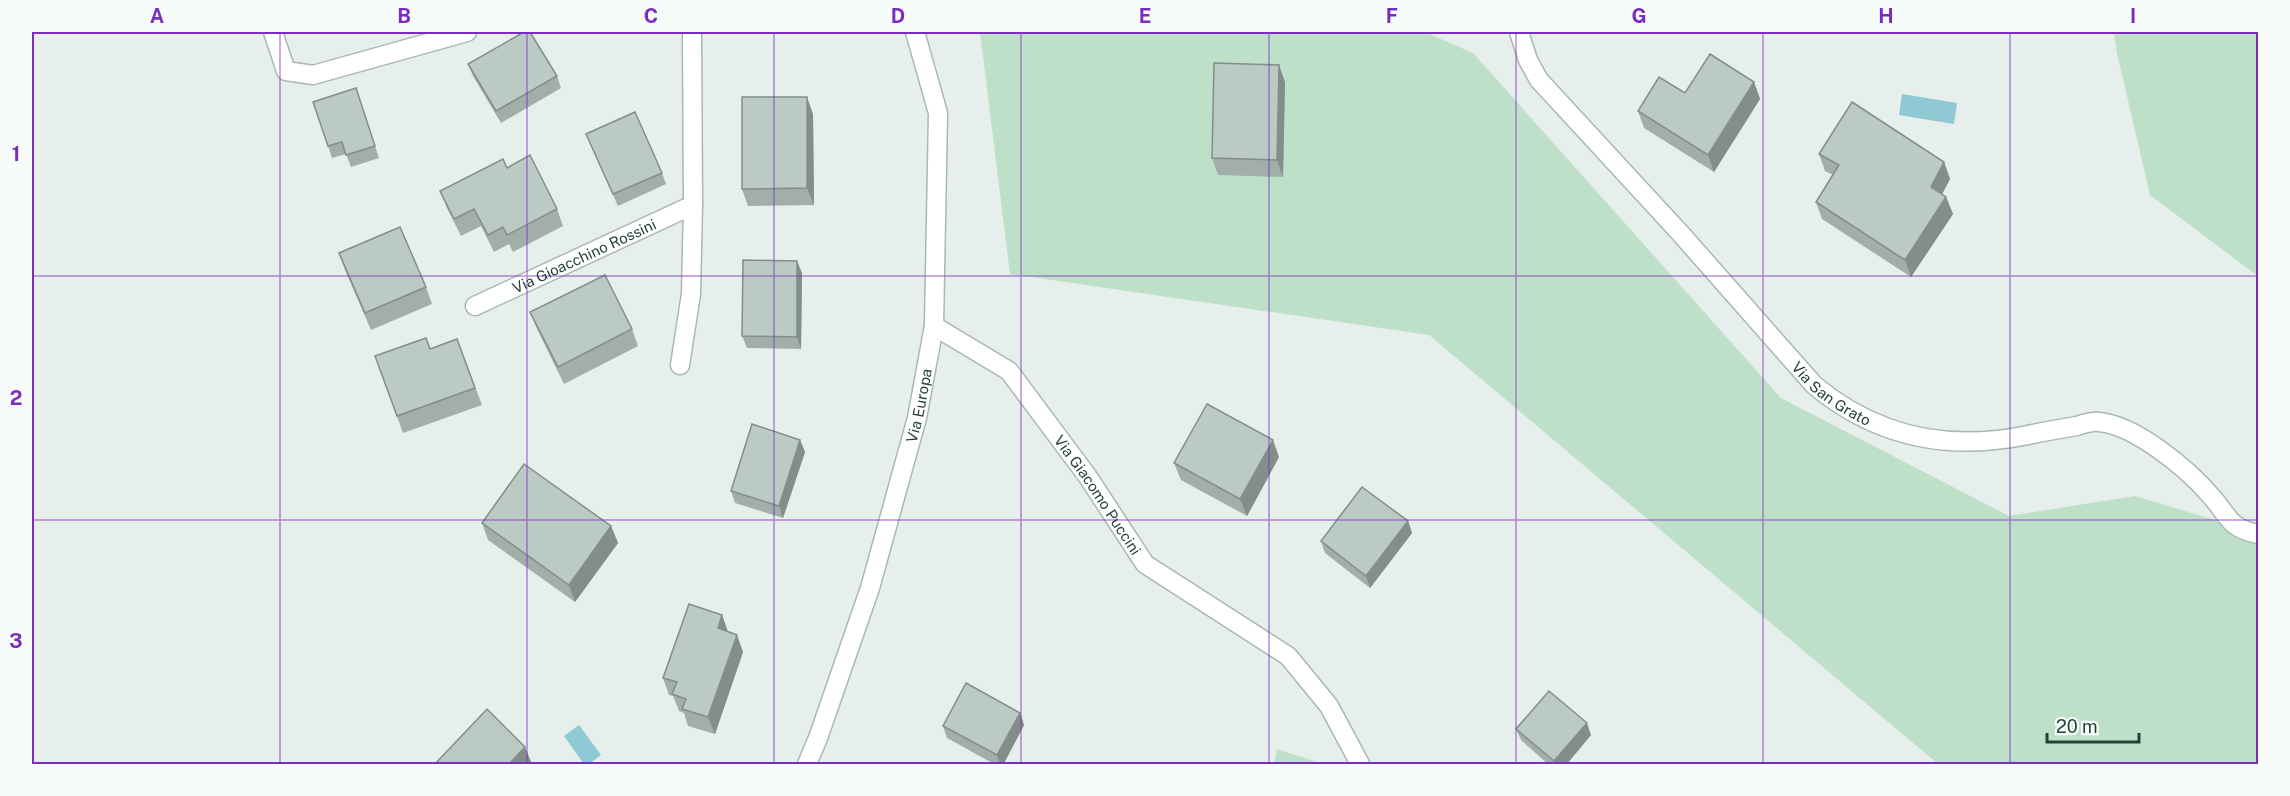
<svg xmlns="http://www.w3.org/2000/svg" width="2290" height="796" font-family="'Public Sans',sans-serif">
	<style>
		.green { fill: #bfe0c8 }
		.water { fill: #8ec9d4 }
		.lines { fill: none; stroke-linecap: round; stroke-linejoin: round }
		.minor-casing { stroke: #a8b8b2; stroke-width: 21 }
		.minor { stroke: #fff; stroke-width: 18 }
		.wall { fill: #a1aea9 }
		.shaded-wall { fill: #838d89 }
		.building { fill: #bbcac4; stroke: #838d89; stroke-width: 1.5 }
		.grid { fill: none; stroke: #7b2cbf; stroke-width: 1.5; stroke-opacity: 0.55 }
		.labels { text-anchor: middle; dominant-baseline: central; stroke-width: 5; stroke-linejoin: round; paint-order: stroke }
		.street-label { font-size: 15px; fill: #24423a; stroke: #f7fbf9 }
		.neatline { fill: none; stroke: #7b2cbf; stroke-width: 2 }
		.grid-label { font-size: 20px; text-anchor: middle; font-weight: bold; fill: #7b2cbf }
	</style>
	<rect width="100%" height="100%" fill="#e6efeb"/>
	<!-- green -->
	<g class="green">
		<path d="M 980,32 L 1425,32 L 1473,53 L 1781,398 L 2009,516 L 2135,496 L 2258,533 L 2258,764 L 1938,764 L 1429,335 L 1010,274 Z"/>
		<path d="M 2114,32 L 2258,32 L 2258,274 L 2255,274 L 2150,195 L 2117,53 Z"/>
		<path d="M 1277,749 L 1323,764 L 1274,764 Z"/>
	</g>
	<!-- water -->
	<g class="water">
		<path d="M 1902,94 L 1957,103 L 1954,124 L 1899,115 Z"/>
		<path d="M 579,725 L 601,755 L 589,764 L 584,764 L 564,736 Z"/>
	</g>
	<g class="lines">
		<defs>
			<g id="minor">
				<path d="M 273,32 L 286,71 L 313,75 L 467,32"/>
				<path id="s1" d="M 1519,32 L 1528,60 L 1539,80 L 1681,234 L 1814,385 C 1875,436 1946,451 2023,436 C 2041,432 2059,429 2077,426 C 2083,424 2092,421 2099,422 C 2135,425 2188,469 2211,496 C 2229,516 2228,528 2258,534"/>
				<path id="s2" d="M 475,306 L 693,205"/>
				<path id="s3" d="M 934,326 L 1009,371 L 1088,477 L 1145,564 L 1288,656 L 1329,706 L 1360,764"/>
				<path d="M 680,365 L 691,294 L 693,205 L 692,32"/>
				<path id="s4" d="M 807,764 L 818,738 L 870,588 L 917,418 L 934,326 L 938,113 L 915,32"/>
			</g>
		</defs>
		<!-- minor casing -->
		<use href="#minor" class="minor-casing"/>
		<!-- minor -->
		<use href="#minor" class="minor"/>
	</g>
	<!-- wall -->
	<g class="wall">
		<path d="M 468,64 L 557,76 L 561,88 L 501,123 L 473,76 Z"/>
		<path d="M 1285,82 L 1283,177 L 1218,175 L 1212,158 Z"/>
		<path d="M 1754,82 L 1760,99 L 1714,172 L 1644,128 L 1638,111 L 1685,93 Z"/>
		<path d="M 356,88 L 379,158 L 351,167 L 346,154 L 332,158 L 328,146 Z"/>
		<path d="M 813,114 L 814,205 L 748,206 L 742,189 Z"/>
		<path d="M 586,134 L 662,173 L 666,184 L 618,206 L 591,146 Z"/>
		<path d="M 1819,154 L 1944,162 L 1950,179 L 1942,194 L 1946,197 L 1953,214 L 1911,277 L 1822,219 L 1816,202 L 1833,175 L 1825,171 Z"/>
		<path d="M 440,191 L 557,209 L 563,226 L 513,252 L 509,244 L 494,252 L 481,226 L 461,236 L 447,208 Z"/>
		<path d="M 339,253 L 426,287 L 432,304 L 371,330 L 345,270 Z"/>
		<path d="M 802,273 L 801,349 L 747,348 L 742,336 Z"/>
		<path d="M 530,312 L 632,329 L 638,346 L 564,384 L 537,329 Z"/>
		<path d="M 457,339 L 482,405 L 403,433 L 397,416 L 430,349 Z"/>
		<path d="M 800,440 L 805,452 L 783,518 L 735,503 L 731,491 Z"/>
		<path d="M 1279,457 L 1247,516 L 1181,480 L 1174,463 Z"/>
		<path d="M 1408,521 L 1412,533 L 1370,588 L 1325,553 L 1321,541 Z"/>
		<path d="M 482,523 L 611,526 L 618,543 L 575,602 L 488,540 Z"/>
		<path d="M 722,615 L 728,632 L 743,652 L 715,734 L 688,726 L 684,713 L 679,711 L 673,696 L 669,695 L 663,678 Z"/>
		<path d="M 1020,713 L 1024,725 L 1003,765 L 996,765 L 947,738 L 943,726 Z"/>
		<path d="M 1516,729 L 1591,735 L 1566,765 L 1549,765 L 1521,740 Z"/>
	</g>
	<!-- shaded-wall -->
	<g class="shaded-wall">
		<path d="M 1279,65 L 1285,82 L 1283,177 L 1277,160 Z"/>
		<path d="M 1754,82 L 1760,99 L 1714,172 L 1708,155 Z"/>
		<path d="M 807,97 L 813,114 L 814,205 L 807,188 Z"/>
		<path d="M 1944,162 L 1950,179 L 1937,204 L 1931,187 Z"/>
		<path d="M 1946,197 L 1953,214 L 1911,277 L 1905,260 Z"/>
		<path d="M 797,261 L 802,273 L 801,349 L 797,337 Z"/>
		<path d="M 800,440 L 805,452 L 783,518 L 779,506 Z"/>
		<path d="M 1273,440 L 1279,457 L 1247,516 L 1240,499 Z"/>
		<path d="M 1408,521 L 1412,533 L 1370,588 L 1366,576 Z"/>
		<path d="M 611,526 L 618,543 L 575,602 L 569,585 Z"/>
		<path d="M 722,615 L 728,632 L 718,628 Z"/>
		<path d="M 737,635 L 743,652 L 715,734 L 708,717 Z"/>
		<path d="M 1020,713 L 1024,725 L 1003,765 L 1000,765 L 997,755 Z"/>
		<path d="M 1587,723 L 1591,735 L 1566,765 L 1556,765 L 1554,761 Z"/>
		<path d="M 525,747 L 532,764 L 531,765 L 508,765 Z"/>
	</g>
	<!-- building -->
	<g class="building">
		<path d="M 524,32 L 530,32 L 557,76 L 496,111 L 468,64 Z"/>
		<path d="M 1710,54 L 1754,82 L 1708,155 L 1638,111 L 1659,77 L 1685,93 Z"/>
		<path d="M 1214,63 L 1279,65 L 1277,160 L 1212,158 Z"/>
		<path d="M 356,88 L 375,146 L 346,155 L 342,142 L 328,146 L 313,102 Z"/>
		<path d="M 742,97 L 807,97 L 807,188 L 742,189 Z"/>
		<path d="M 1852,102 L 1944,162 L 1931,187 L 1946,197 L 1905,260 L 1816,202 L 1839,165 L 1819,154 Z"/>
		<path d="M 635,112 L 662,173 L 613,194 L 586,134 Z"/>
		<path d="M 530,155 L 557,209 L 507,235 L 503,227 L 488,235 L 474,209 L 454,219 L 440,191 L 503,159 L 507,168 Z"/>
		<path d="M 400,227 L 426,287 L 365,313 L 339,253 Z"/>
		<path d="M 743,260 L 797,261 L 797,337 L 742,336 Z"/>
		<path d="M 605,275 L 632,329 L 558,367 L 530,312 Z"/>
		<path d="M 426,338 L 430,349 L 457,339 L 475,388 L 397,416 L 375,356 Z"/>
		<path d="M 1207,404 L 1273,440 L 1240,499 L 1174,463 Z"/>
		<path d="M 752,424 L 800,440 L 779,506 L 731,491 Z"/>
		<path d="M 524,464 L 611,526 L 569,585 L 482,523 Z"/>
		<path d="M 1362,487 L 1408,521 L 1366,576 L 1321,541 Z"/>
		<path d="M 689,604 L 722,615 L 718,628 L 737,635 L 708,717 L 682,709 L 686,699 L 672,694 L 677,682 L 663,678 Z"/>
		<path d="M 966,683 L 1020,713 L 997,755 L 943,726 Z"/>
		<path d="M 1549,691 L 1587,723 L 1554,761 L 1516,729 Z"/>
		<path d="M 487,709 L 525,747 L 508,765 L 434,765 Z"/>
	</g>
	<!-- grid -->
	<path class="grid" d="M 280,32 L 280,764M 527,32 L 527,764M 774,32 L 774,764M 1021,32 L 1021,764M 1269,32 L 1269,764M 1516,32 L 1516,764M 1763,32 L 1763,764M 2010,32 L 2010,764M 32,276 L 2258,276M 32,520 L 2258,520"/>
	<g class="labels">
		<!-- street labels -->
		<g class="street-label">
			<text stroke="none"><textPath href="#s2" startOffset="120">Via Gioacchino Rossini</textPath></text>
			<text stroke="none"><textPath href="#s1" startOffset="482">Via San Grato</textPath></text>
			<text stroke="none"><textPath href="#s4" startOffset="376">Via Europa</textPath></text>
			<text stroke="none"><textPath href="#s3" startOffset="240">Via Giacomo Puccini</textPath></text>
		</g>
	</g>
	<!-- border -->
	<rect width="2290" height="796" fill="none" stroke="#f7fbf9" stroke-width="66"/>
	<!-- scale -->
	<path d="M2047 733v9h92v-9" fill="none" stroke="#24423a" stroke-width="3"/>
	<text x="2056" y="733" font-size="18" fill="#24423a" stroke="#f7fbf9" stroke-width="4.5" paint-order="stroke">20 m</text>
	<rect x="33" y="33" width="2224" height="730" class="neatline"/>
	<g class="grid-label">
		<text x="157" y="23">A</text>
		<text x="404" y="23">B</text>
		<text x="651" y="23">C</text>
		<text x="898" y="23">D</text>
		<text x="1145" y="23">E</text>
		<text x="1392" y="23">F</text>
		<text x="1639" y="23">G</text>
		<text x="1886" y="23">H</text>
		<text x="2133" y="23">I</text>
		<text x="16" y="161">1</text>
		<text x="16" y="405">2</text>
		<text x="16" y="648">3</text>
	</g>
</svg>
